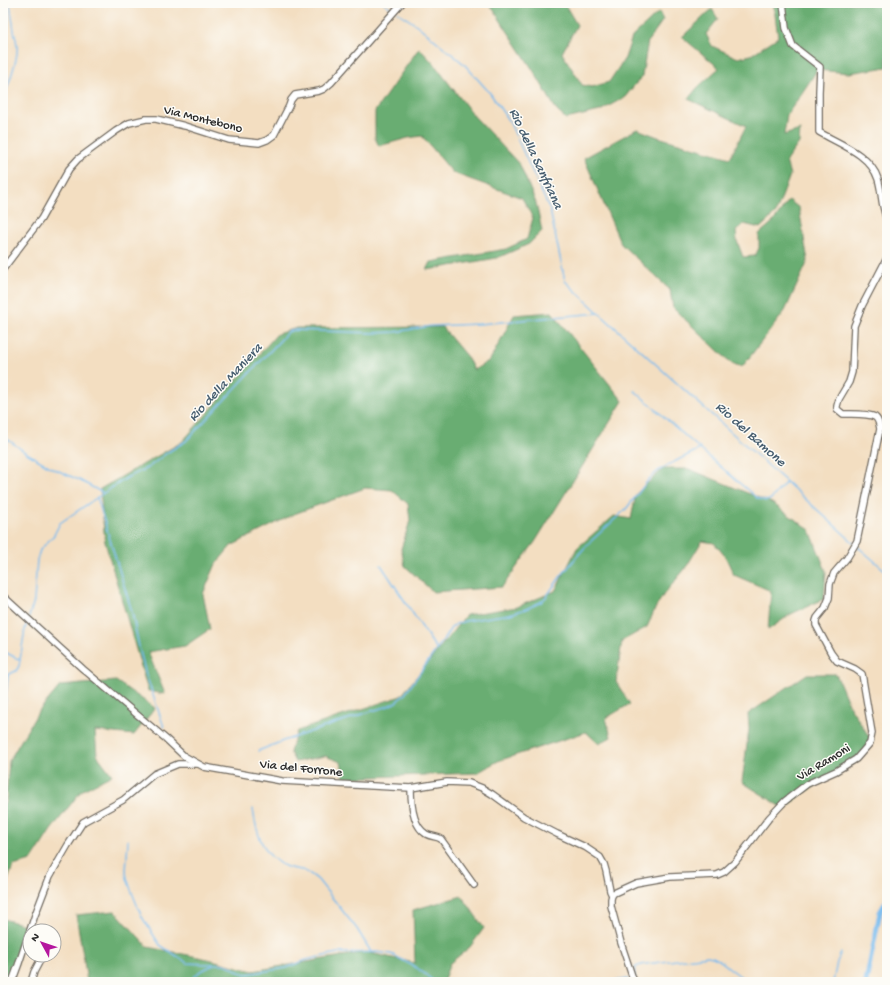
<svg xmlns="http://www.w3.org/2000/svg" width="890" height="985" font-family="'Gochi Hand',sans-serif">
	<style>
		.forest { fill: #69ad72; stroke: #4a6c4e }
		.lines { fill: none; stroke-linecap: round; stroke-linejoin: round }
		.stream { stroke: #78bbee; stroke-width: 1.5 }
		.canal { stroke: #78bbee; stroke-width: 5 }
		.minor-casing { stroke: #716a60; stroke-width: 8 }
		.minor { stroke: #fff; stroke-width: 5.5 }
		.labels { text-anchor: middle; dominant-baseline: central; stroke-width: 3; stroke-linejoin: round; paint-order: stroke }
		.street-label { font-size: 13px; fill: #2b2b2b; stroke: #fdfcf7 }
		.water-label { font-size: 14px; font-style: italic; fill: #465d6f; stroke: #fdfcf7 }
	</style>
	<rect width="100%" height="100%" fill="#fdfcf7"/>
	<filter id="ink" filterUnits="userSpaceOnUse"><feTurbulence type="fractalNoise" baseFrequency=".025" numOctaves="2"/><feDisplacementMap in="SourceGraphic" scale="8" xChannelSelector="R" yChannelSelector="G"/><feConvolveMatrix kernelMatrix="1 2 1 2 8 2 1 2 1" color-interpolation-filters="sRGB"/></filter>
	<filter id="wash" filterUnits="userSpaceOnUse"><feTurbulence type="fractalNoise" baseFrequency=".012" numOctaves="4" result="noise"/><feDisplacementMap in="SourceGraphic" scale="16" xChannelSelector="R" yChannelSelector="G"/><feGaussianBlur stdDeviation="0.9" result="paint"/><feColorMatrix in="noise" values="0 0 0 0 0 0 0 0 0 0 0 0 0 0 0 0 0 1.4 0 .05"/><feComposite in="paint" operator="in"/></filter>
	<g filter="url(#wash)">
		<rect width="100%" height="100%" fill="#f3dec1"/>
		<!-- forest -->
		<g class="forest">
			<path d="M 489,3 L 564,3 L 577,25 L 562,53 L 582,85 L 592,87 L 609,82 L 625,58 L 632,37 L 659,12 L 663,20 L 648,41 L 642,76 L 625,97 L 600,111 L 566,119 L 557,111 L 533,70 Z"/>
			<path d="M 771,3 L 887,3 L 887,67 L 849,73 L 817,70 L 810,81 L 787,115 L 784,135 L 800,130 L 799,143 L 786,161 L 790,175 L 786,186 L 776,213 L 760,228 L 744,224 L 736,231 L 737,241 L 743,257 L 755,256 L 759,248 L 759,234 L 774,221 L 789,200 L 799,208 L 808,261 L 785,311 L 742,367 L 731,363 L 673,308 L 670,290 L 621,244 L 584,158 L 637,129 L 658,137 L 730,158 L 746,126 L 688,99 L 697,88 L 719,68 L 682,37 L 712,9 L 718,19 L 706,34 L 712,46 L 738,58 L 751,55 L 778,37 L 774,7 Z"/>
			<path d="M 419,48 L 434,64 L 474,116 L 520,165 L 536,203 L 542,231 L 529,244 L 497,258 L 427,270 L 431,262 L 506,249 L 527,239 L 533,218 L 522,198 L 453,173 L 422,136 L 408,138 L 379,146 L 375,138 L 375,111 Z"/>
			<path d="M 552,312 L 623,401 L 535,542 L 502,587 L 433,592 L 405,566 L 401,549 L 410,521 L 408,504 L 392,490 L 365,488 L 294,514 L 231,546 L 216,564 L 203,594 L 210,629 L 185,646 L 148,652 L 165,694 L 148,691 L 105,542 L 100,489 L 182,442 L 277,334 L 297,328 L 442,327 L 467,357 L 474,370 L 490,360 L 514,315 Z"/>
			<path d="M 663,469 L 689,469 L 772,503 L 810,530 L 826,571 L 824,599 L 791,614 L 768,630 L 771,591 L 734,575 L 725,556 L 714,543 L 702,541 L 685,569 L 664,594 L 656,607 L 647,627 L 622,641 L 616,682 L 630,704 L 606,718 L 611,737 L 599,744 L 586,732 L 498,761 L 477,773 L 344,778 L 341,762 L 325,756 L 295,762 L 290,752 L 297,731 L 401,696 L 466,615 L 517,607 L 555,591 L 577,548 L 614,516 L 631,519 L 636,494 Z"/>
			<path d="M 807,674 L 836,674 L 849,705 L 872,741 L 859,760 L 799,796 L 785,809 L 742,782 L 749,729 L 748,714 Z"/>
			<path d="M 116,681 L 155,708 L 134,735 L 95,731 L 97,755 L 112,775 L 81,791 L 51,830 L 31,861 L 13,866 L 3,894 L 3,807 L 6,801 L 9,761 L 38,712 L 60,686 Z"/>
			<path d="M 462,896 L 484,928 L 470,947 L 450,963 L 443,982 L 87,982 L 83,955 L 76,915 L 115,911 L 148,947 L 208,959 L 253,971 L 366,952 L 415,963 L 413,910 Z"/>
			<path d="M 3,919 L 25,925 C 21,944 19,965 8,982 L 3,982 Z"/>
		</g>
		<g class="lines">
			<!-- stream -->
			<g class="stream">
				<path d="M 384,3 L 394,10"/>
				<path d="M 397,12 L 418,26 L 464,64 L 490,93 L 510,123 L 550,210 L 565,281 L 599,313 L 854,543"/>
				<path d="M 3,102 C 7,85 15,70 17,53 C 18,46 16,38 14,31 C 13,22 11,13 10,3"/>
				<path d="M 635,391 L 700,449 L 757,498 L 766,501 L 771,499 L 786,482"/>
				<path d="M 3,436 L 25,452 L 52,468 L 79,480 L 103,493"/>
				<path d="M 97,497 L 132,612 L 139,647 L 146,675 L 164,727"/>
				<path d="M 857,546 L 887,572"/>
				<path d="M 381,565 L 437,650"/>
				<path d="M 29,617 L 34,601 L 37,560 L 40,550 L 54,535 L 60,523 L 111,488 L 128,477 L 149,467 L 168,452 L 186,441 L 288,332 L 294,330 L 374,333 L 395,332 L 431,326 L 479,324 L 599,313"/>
				<path d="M 3,651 L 20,660"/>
				<path d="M 3,677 L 16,671 L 19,666 L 25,629 L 28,620"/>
				<path d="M 3,723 L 8,676"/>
				<path d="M 258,751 L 283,741 L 375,710 L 386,707 L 396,702 L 405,694 L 441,643 L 451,628 L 456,624 L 465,621 L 510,614 L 526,609 L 541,602 L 546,597 L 561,576 L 579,554 L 590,542 L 626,509 L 649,479 L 658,471 L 670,464 L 700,449"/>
				<path d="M 253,809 C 256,832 263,858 287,867 C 292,869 297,869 302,870 C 309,872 313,876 318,880 L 357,929 L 371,952"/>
				<path d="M 128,840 L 126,872 L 127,878 L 131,890 L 142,917 L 156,939 L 160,945 L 183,960 L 187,963 L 205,964 L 224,964 L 230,966 L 239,972 L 247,974 L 286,968 L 306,960 L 337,953 L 377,952 L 391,954 L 395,956 L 417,968 L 435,982"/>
				<path d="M 635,978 C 633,966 635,966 646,964 L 708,956 C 719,957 727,967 736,973 C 740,976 745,979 750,982"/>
				<path d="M 189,982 L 199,972 L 213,965"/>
				<path d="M 610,982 L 628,979"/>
				<path d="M 833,982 L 837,962 L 841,953"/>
			</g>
			<!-- canal -->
			<path class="canal" d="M 866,982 L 880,912 L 887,900"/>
		</g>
	</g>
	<g filter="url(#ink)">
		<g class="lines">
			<defs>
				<g id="minor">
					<path d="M 783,3 L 786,28 L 793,46 L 820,67 L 819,92 L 819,132 C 839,144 870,154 878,179 C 881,188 881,197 883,206 C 884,211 886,216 887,221"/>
					<path d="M 3,269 L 41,219 L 69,169 L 78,159 L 116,131 L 129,123 L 146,119 L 156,119 L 185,126 L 229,140 L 259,143 L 267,140 L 274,135 L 289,106 L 291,100 L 295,95 L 319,91 L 324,89 L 331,83 L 402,3"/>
					<path d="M 3,596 L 83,669 L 166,739 L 184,756 L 204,767 L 282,781 L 391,787 L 411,788 L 447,782 L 469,783 L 482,788 L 492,794 L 524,817 L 557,834 L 585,847 L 600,857 L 604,864 L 606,871 L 610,891 L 612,895"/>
					<path d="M 411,788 C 411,803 413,826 426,834 C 431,837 437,836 441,839 L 474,885"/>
					<path d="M 12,982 L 19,963 L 35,915 L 50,876 L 68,845 L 83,822 L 123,800 L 154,774 L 178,764 L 197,764"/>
					<path d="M 31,982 L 34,972 L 43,955"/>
					<path d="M 634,982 L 621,943 L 611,906 L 611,899 L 612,895 L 614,893 L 636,883 L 670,877 L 717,875 L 724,872 L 735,862 L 769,818 L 785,801 L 807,784 L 836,771 L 856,759 L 870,743 L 872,733 L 862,674 L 855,669 L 837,661 L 831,653 L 816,625 L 816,621 L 817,618 L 825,608 L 829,598 L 830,584 L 834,573 L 847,558 L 857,541 L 880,429 C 879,424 879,420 875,417 C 868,413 851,414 843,414 L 837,409 L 837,406 L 839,399 L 849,382 L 852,372 L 854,326 L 862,306 L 887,258"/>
				</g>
			</defs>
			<!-- minor casing -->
			<use href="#minor" class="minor-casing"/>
			<!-- minor -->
			<use href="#minor" class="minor"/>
		</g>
	</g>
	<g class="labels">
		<!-- street labels -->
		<g class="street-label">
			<text transform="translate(203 120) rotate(14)">Via Montebono</text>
			<text transform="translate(824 763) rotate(-31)">Via Ramoni</text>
			<text transform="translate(301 769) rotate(6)">Via del Forrone</text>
		</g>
		<!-- water labels -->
		<g class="water-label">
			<text transform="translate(535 159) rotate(65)">Rio della Sanfriana</text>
			<text transform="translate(226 383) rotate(-47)">Rio della Maniera</text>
			<text transform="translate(750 435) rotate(42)">Rio del Bamone</text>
		</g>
	</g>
	<!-- margin -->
	<rect width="890" height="985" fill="none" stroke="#fdfcf7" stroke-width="16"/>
	<!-- north arrow -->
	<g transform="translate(42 943) rotate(310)"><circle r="19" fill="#fdfcf7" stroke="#a9a8a5"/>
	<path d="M0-3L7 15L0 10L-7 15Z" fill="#b5179e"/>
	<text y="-6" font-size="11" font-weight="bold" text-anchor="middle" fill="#2b2b2b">N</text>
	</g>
</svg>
